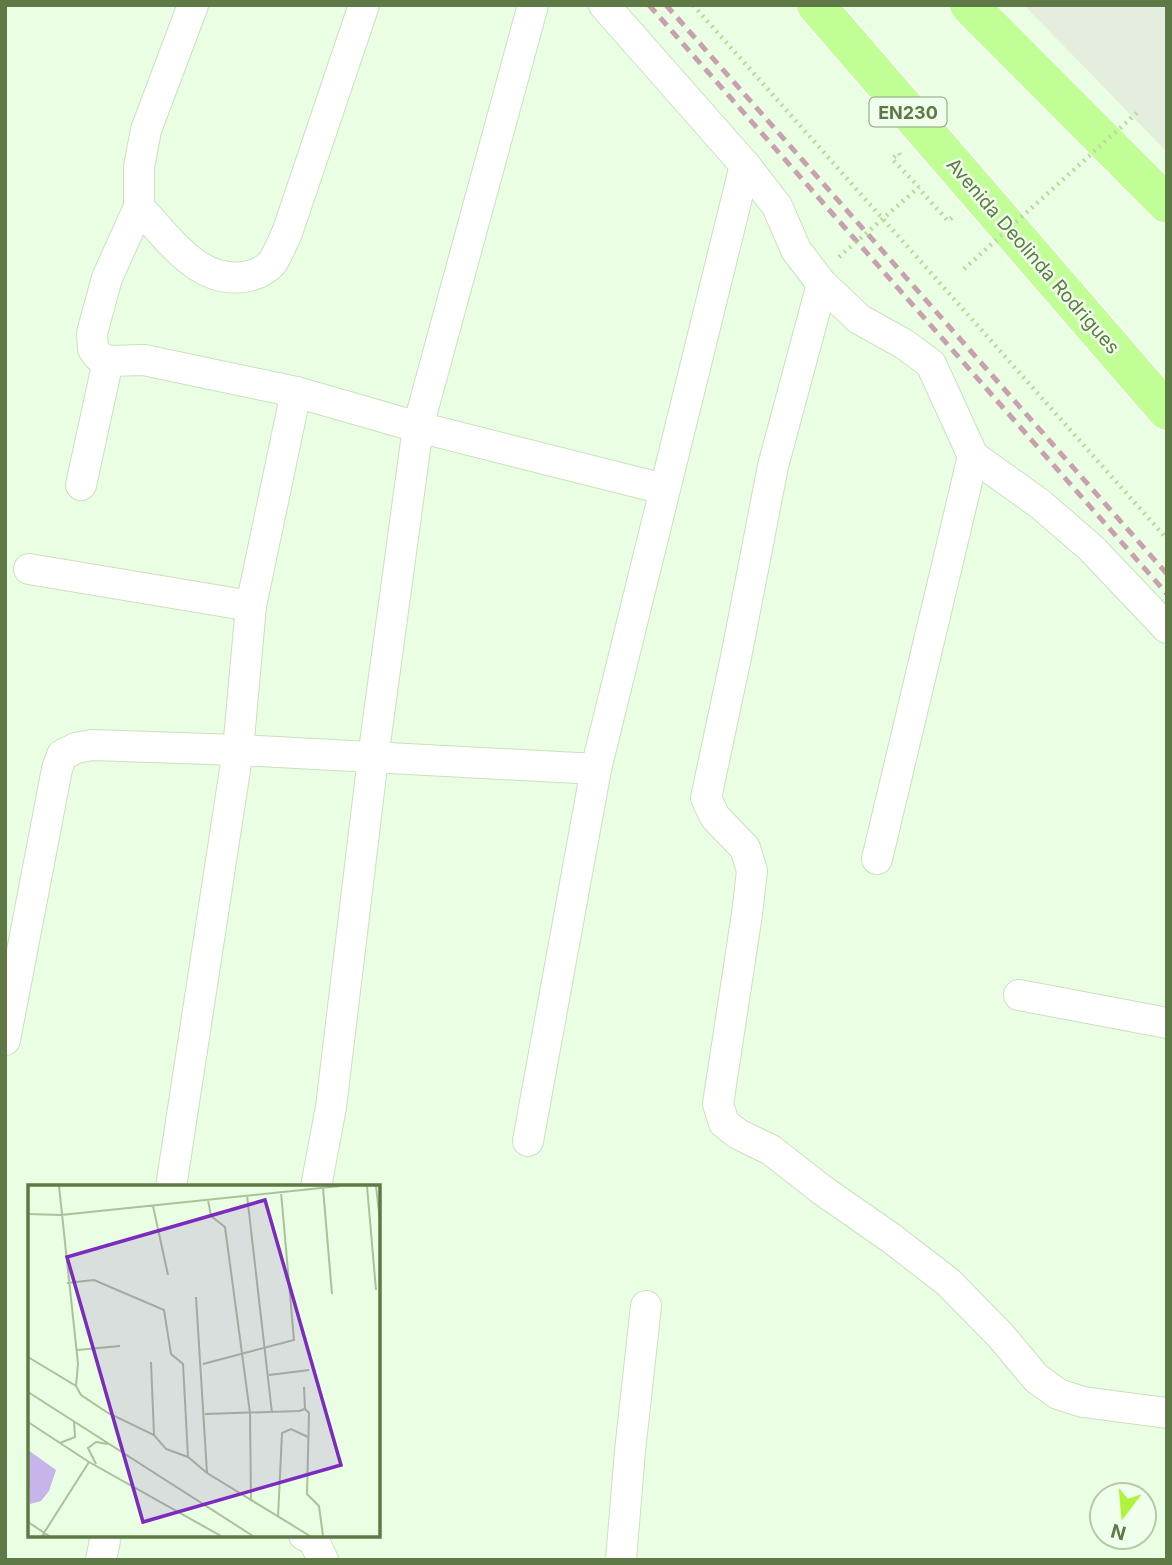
<svg xmlns="http://www.w3.org/2000/svg" width="1172" height="1565" font-family="Inter,sans-serif">
	<style>
		.industrial { fill: #e4edde }
		.lines { fill: none; stroke-linecap: round; stroke-linejoin: round }
		.minor-casing { stroke: #c9e2bb; stroke-width: 32 }
		.trunk-casing { stroke: #fff; stroke-width: 41 }
		.path { stroke: #b8db9b; stroke-width: 4.5; stroke-dasharray: 2 5; stroke-linecap: butt }
		.minor { stroke: #fff; stroke-width: 30 }
		.trunk { stroke: #c1fe96; stroke-width: 38 }
		.rail { stroke: #c9a0ad; stroke-width: 5; stroke-dasharray: 10 7; stroke-linecap: butt }
		.path-bridge { stroke: #b8db9b; stroke-width: 4.5; stroke-dasharray: 2 5; stroke-linecap: butt }
		.labels { text-anchor: middle; dominant-baseline: central; stroke-width: 5; stroke-linejoin: round; paint-order: stroke }
		.shield { fill: #f0ffeb; stroke: #8aa178; stroke-width: 2 }
		.shield-label { font-size: 18px; font-weight: bold; fill: #5f7946 }
		.street-label { font-size: 19px; fill: #5f7946; stroke: #f0ffeb }
		.inset-road { fill: none; stroke: #aac19b; stroke-width: 2 }
		.view { fill: #7b2cbf; fill-opacity: 0.15; stroke: #7b2cbf; stroke-width: 3.5 }
		.inset-edge { fill: none; stroke: #5f7946; stroke-width: 3.5 }
	</style>
	<rect width="100%" height="100%" fill="#e9fee3"/>
	<!-- industrial -->
	<path class="industrial" d="M 1024,5 L 1167,5 L 1167,152 Z"/>
	<g class="lines">
		<defs>
			<g id="minor">
				<path d="M 604,5 L 745,165 L 777,206 L 796,250 L 822,284 L 859,319 L 904,344 L 931,364 L 973,456 L 1040,504 L 1091,548 L 1167,628"/>
				<path d="M 139,207 C 169,239 200,287 249,276 C 257,274 266,270 272,263 C 278,254 282,243 287,233 L 364,5"/>
				<path d="M 822,284 L 773,466 L 736,657 L 706,798 L 715,817 L 745,848 L 752,871 L 747,914 L 718,1104 L 724,1123 L 738,1134 L 771,1150 L 822,1190 L 891,1238 L 948,1282 L 1001,1336 L 1036,1378 L 1058,1394 L 1083,1402 L 1167,1413"/>
				<path d="M 108,361 L 98,356 L 93,349 L 92,333 L 107,278 L 139,207 L 139,167 L 146,130 L 193,5"/>
				<path d="M 81,485 L 108,361 L 144,360 L 296,392 L 418,427 L 664,489"/>
				<path d="M 29,569 L 251,606"/>
				<path d="M 877,859 L 973,456"/>
				<path d="M 1019,995 L 1167,1023"/>
				<path d="M 5,1040 L 57,769 L 62,755 L 76,748 L 92,745 L 238,750 L 596,769"/>
				<path d="M 528,1141 L 596,769 L 745,165"/>
				<path d="M 171,1187 L 238,750 L 251,606 L 296,392"/>
				<path d="M 316,1187 L 331,1107 L 373,758 L 418,427 L 533,5"/>
				<path d="M 304,1535 L 314,1541 L 323,1560"/>
				<path d="M 101,1560 L 106,1535"/>
				<path d="M 621,1560 L 630,1451 L 646,1306"/>
			</g>
			<g id="trunk">
				<path d="M 816,5 L 1167,411"/>
				<path d="M 969,5 L 1167,204"/>
			</g>
		</defs>
		<!-- minor casing -->
		<use href="#minor" class="minor-casing"/>
		<!-- trunk casing -->
		<use href="#trunk" class="trunk-casing"/>
		<!-- path -->
		<g class="path">
			<path d="M 693,5 L 1167,539"/>
			<path d="M 900,155 L 899,153 L 892,159 L 919,187"/>
			<path d="M 922,192 L 948,221 L 955,215"/>
		</g>
		<!-- minor -->
		<use href="#minor" class="minor"/>
		<!-- trunk -->
		<use href="#trunk" class="trunk"/>
		<!-- rail -->
		<g class="rail">
			<path d="M 649,5 L 1167,594"/>
			<path d="M 666,5 L 1167,574"/>
		</g>
		<!-- path-bridge -->
		<g class="path-bridge">
			<path d="M 839,257 L 919,187"/>
			<path d="M 964,269 L 1140,110"/>
		</g>
	</g>
	<g class="labels">
		<!-- shield labels -->
		<rect class="shield" x="869.5" y="97.5" width="77" height="29" rx="5"/>
		<g class="shield-label">
			<text x="908" y="112">EN230</text>
		</g>
		<!-- street labels -->
		<g class="street-label">
			<text transform="translate(1033 256) rotate(49)">Avenida Deolinda Rodrigues</text>
		</g>
	</g>
	<!-- overview -->
	<g transform="translate(28 1185)">
		<rect width="352" height="352" fill="#e9fee3"/>
		<path d="M 0,265 L 28,285 L 21,306 L 13,316 L 2,319 Z" fill="#c5b5ea"/>
		<path class="inset-road" d="M 31,1 L 50,179 L 48,201M 339,1 L 348,105M 348,1 L 352,36M 295,3 L 304,109M 219,10 L 244,228M 180,15 L 183,31 L 197,42 L 222,228 L 223,316M 125,21 L 140,90M 0,29 L 33,30 L 312,1M 39,98 L 66,95 L 136,125 L 143,169 L 155,179 L 160,272M 168,112 L 179,288M 49,165 L 92,161M 0,172 L 48,201 L 53,210 L 80,228 L 126,250 L 138,264 L 160,272 L 179,288 L 282,351M 123,177 L 126,250M 175,179 L 266,155 L 253,7M 241,190 L 281,185M 0,207 L 225,351M 277,224 L 281,228 L 279,309 L 291,321 L 295,351M 177,229 L 271,226 L 277,224 L 276,202M 0,237 L 61,277 L 193,351M 32,258 L 47,252 L 46,236M 68,279 L 60,263 L 68,257 L 80,259M 250,332 L 254,248 L 263,244 L 280,252M 0,337 L 21,351M 14,351 L 61,277"/>
		<path class="view" d="M 237,15 L 313,280 L 115,337 L 39,72 Z"/>
		<rect width="352" height="352" class="inset-edge"/>
	</g>
	<!-- border -->
	<rect width="1172" height="1565" fill="none" stroke="#5f7946" stroke-width="14"/>
	<!-- north arrow -->
	<g transform="translate(1123 1516) rotate(196)"><circle r="33" fill="#f0ffeb" stroke="#b6c9a9" stroke-width="2"/>
	<path d="M0-5L12 26L0 18L-12 26Z" fill="#aff33d"/>
	<text y="-10" font-size="19" font-weight="bold" text-anchor="middle" fill="#5f7946">N</text>
	</g>
</svg>
